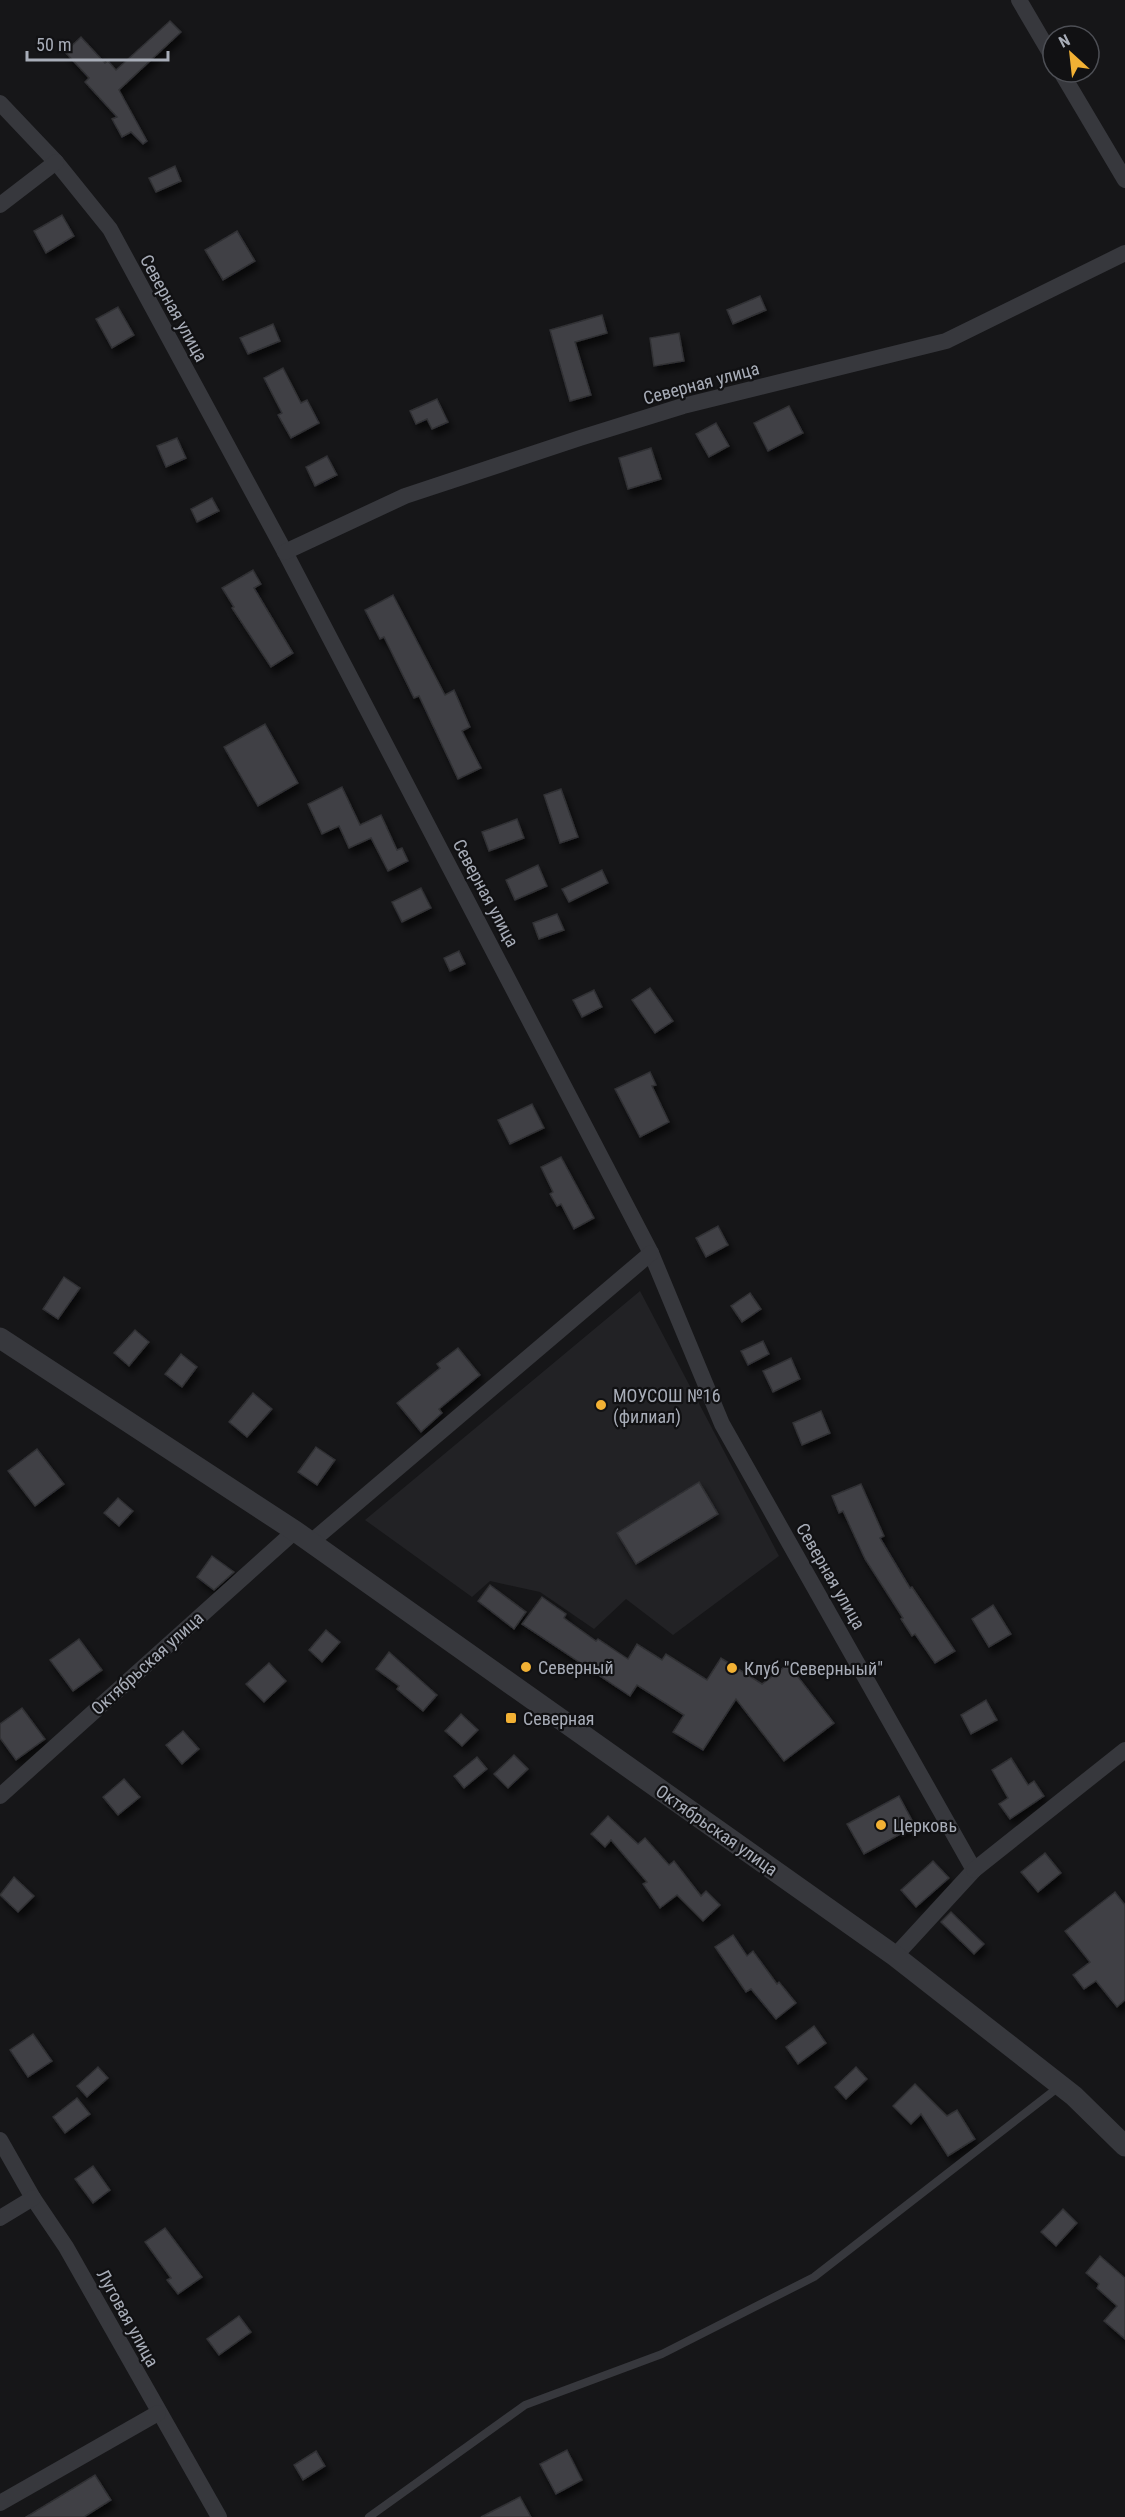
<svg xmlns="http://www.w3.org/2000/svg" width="1125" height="2517" font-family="'Roboto Condensed',sans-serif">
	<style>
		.built { fill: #222225 }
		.building { fill: #404145; stroke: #303034; stroke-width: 1.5; filter: url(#shadow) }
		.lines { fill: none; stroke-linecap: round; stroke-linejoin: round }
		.service { stroke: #37383d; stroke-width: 8 }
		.minor { stroke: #37383d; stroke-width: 16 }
		.tertiary { stroke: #37383d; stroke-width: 21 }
		.poi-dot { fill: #f2b134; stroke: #111113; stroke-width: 2 }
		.labels { text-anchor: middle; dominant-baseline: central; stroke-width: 4.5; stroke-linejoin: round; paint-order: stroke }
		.street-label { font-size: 18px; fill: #a8adb8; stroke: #111113 }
		.poi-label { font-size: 18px; fill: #a8adb8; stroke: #111113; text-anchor: start }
	</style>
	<defs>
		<filter id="shadow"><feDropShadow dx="3.5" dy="6" stdDeviation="3" flood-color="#0009"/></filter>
	</defs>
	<rect width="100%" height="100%" fill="#161618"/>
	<!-- built -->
	<path class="built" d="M 640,1291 L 779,1556 L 673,1635 L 626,1599 L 594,1629 L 540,1592 L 490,1581 L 472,1597 L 365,1520 Z"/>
	<!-- building -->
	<g class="building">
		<path d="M 170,21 L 181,32 L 119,90 L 147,141 L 143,144 L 131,132 L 122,137 L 112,119 L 117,117 L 85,82 L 89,78 L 65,52 L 81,37 L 105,63 L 108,61 L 116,70 Z"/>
		<path d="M 175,166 L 181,181 L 156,192 L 149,178 Z"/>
		<path d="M 62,215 L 74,236 L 46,253 L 34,231 Z"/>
		<path d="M 237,231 L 255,261 L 223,280 L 205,250 Z"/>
		<path d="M 760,296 L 766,310 L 733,324 L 727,310 Z"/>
		<path d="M 118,307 L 134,335 L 112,348 L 96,319 Z"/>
		<path d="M 602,315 L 607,333 L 575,342 L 591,395 L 570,401 L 550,330 Z"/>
		<path d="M 273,324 L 280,341 L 248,354 L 240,338 Z"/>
		<path d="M 679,333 L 684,361 L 654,366 L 650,338 Z"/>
		<path d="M 283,368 L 301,403 L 307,400 L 319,423 L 291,438 L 278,415 L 282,413 L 264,378 Z"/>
		<path d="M 437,399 L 448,422 L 432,429 L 427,419 L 416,424 L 410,411 Z"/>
		<path d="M 789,406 L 803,433 L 768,451 L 754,423 Z"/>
		<path d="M 716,423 L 729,446 L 709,457 L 696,434 Z"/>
		<path d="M 177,438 L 186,458 L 166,467 L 157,446 Z"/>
		<path d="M 651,448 L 661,479 L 628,489 L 619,458 Z"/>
		<path d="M 327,456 L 337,475 L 315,486 L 306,467 Z"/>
		<path d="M 212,498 L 219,511 L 197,522 L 191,509 Z"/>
		<path d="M 253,570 L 261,584 L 254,588 L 293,653 L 271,667 L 232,608 L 234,607 L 222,588 Z"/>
		<path d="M 393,595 L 445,695 L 454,690 L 470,727 L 462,731 L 481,768 L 458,779 L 419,696 L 414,698 L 384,637 L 380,639 L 365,610 Z"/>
		<path d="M 265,724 L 298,783 L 258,806 L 224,747 Z"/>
		<path d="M 342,787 L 360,825 L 381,815 L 397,850 L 402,848 L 408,861 L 388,871 L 371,838 L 349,848 L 339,826 L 322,834 L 308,804 Z"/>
		<path d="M 561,789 L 578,837 L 560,843 L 544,795 Z"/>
		<path d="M 517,819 L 524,838 L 489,851 L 482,832 Z"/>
		<path d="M 538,865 L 547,886 L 515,900 L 506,880 Z"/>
		<path d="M 602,870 L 608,883 L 569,902 L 562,889 Z"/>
		<path d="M 421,888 L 431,908 L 402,922 L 392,902 Z"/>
		<path d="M 557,914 L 564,930 L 539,939 L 533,923 Z"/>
		<path d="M 459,951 L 465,964 L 450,971 L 444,958 Z"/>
		<path d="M 650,988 L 673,1021 L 655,1033 L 632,1000 Z"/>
		<path d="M 594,990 L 602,1007 L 582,1017 L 573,1000 Z"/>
		<path d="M 650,1072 L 656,1085 L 652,1086 L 669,1122 L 640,1137 L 615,1089 Z"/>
		<path d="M 532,1104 L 544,1128 L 510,1144 L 498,1120 Z"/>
		<path d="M 561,1157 L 594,1218 L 574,1229 L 561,1204 L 557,1206 L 550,1194 L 553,1192 L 541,1167 Z"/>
		<path d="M 718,1226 L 728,1245 L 706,1257 L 696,1238 Z"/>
		<path d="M 64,1277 L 80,1288 L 58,1319 L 43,1309 Z"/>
		<path d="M 750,1293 L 761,1309 L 742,1322 L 731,1306 Z"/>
		<path d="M 135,1330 L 149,1342 L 129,1366 L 114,1353 Z"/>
		<path d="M 763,1341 L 769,1354 L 748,1365 L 741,1351 Z"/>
		<path d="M 458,1348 L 480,1375 L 439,1409 L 442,1413 L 421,1432 L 397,1403 L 440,1368 L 437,1364 Z"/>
		<path d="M 181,1354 L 197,1367 L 182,1387 L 165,1374 Z"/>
		<path d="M 791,1358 L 800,1379 L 773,1392 L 763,1371 Z"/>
		<path d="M 253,1393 L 272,1409 L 247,1437 L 229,1422 Z"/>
		<path d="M 821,1411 L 830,1433 L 802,1445 L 793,1423 Z"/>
		<path d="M 316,1447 L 335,1460 L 317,1485 L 298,1472 Z"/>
		<path d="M 37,1449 L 64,1484 L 35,1506 L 8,1471 Z"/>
		<path d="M 699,1482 L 718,1514 L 636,1564 L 617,1533 Z"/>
		<path d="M 861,1484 L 884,1536 L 880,1538 L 910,1588 L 912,1587 L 920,1599 L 955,1651 L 935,1663 L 915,1634 L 912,1636 L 901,1619 L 903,1618 L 865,1559 L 843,1511 L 839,1513 L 832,1496 Z"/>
		<path d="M 118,1498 L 133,1511 L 119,1526 L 104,1513 Z"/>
		<path d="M 212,1556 L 234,1572 L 214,1590 L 197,1577 Z"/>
		<path d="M 490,1585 L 526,1612 L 514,1629 L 478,1601 Z"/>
		<path d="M 542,1597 L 566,1614 L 564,1618 L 596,1641 L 598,1639 L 628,1659 L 637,1644 L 662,1660 L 666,1654 L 707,1680 L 721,1658 L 762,1684 L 788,1664 L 834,1723 L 784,1761 L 736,1699 L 703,1750 L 673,1732 L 684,1715 L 637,1685 L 630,1696 L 522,1624 Z"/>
		<path d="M 993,1605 L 1011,1634 L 989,1647 L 972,1619 Z"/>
		<path d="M 326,1630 L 340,1642 L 322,1662 L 309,1650 Z"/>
		<path d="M 79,1639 L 102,1670 L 73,1691 L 50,1660 Z"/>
		<path d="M 389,1652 L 437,1695 L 423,1711 L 397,1689 L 399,1686 L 376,1669 Z"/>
		<path d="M 269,1663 L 286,1681 L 264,1702 L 246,1684 Z"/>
		<path d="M 986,1700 L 997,1720 L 971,1734 L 961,1715 Z"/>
		<path d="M 22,1708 L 45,1739 L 16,1760 L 0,1738 L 0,1724 Z"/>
		<path d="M 461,1714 L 478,1730 L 462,1746 L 445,1731 Z"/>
		<path d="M 183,1731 L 199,1749 L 182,1764 L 166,1745 Z"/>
		<path d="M 514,1755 L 528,1769 L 508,1788 L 494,1774 Z"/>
		<path d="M 477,1757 L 487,1769 L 464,1788 L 454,1776 Z"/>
		<path d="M 1011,1758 L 1028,1785 L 1034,1781 L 1044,1796 L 1010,1819 L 999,1804 L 1008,1798 L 992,1770 Z"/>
		<path d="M 124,1779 L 140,1797 L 118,1815 L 103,1797 Z"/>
		<path d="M 899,1796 L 915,1826 L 864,1854 L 847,1824 Z"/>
		<path d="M 608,1816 L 638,1844 L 645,1838 L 669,1865 L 674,1861 L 701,1896 L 706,1891 L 720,1905 L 703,1921 L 677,1895 L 660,1908 L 643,1884 L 647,1882 L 611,1840 L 605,1847 L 591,1834 Z"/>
		<path d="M 1045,1853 L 1061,1873 L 1038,1892 L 1021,1872 Z"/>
		<path d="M 933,1861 L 949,1878 L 916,1907 L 901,1890 Z"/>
		<path d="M 14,1877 L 34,1896 L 18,1912 L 0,1895 Z"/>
		<path d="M 1115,1892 L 1125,1905 L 1125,2000 L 1117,2007 L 1096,1981 L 1084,1989 L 1073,1975 L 1090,1962 L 1065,1931 Z"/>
		<path d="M 951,1912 L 984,1944 L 974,1954 L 941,1922 Z"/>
		<path d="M 733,1935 L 747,1956 L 753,1951 L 777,1984 L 779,1982 L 796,2003 L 776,2019 L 751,1989 L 746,1992 L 715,1947 Z"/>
		<path d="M 814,2026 L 826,2043 L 798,2064 L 786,2047 Z"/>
		<path d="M 33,2034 L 52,2061 L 28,2077 L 10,2050 Z"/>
		<path d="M 98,2067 L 108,2078 L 87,2097 L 77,2086 Z"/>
		<path d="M 856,2067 L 867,2079 L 846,2099 L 835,2087 Z"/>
		<path d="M 915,2084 L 947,2116 L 957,2110 L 975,2139 L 948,2156 L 921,2114 L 911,2124 L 893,2106 Z"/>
		<path d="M 77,2098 L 90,2114 L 65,2133 L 53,2117 Z"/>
		<path d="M 93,2166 L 110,2190 L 93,2203 L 75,2179 Z"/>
		<path d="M 1063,2209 L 1077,2223 L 1056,2246 L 1041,2232 Z"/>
		<path d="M 165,2228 L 202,2277 L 178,2294 L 167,2280 L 171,2278 L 145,2242 Z"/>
		<path d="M 1100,2256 L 1125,2278 L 1125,2339 L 1104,2321 L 1117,2306 L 1097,2288 L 1099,2284 L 1086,2273 Z"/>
		<path d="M 239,2316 L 251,2332 L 219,2355 L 207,2339 Z"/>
		<path d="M 567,2450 L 582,2480 L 556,2494 L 540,2464 Z"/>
		<path d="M 316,2451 L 325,2466 L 303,2480 L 294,2465 Z"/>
		<path d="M 95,2475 L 111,2500 L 84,2517 L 26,2517 Z"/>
		<path d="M 520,2497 L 531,2517 L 481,2517 Z"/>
	</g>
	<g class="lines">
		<!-- service -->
		<path class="service" d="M 369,2517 L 525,2405 L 662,2354 L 814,2277 L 1060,2086"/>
		<!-- minor -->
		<g class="minor">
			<path d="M 1019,0 L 1053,58"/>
			<path d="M 1061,72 L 1125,180"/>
			<path d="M 0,103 L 56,162 L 110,229 L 285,552 L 651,1253 L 722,1424 L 974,1870 L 895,1956"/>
			<path d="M 0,205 L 56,162"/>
			<path d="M 285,552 L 405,496 L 580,438 L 683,406 L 946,341 L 1125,253"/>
			<path d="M 311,1542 L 651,1253"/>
			<path d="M 0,1796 L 295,1531"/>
			<path d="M 974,1870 L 1125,1750"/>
			<path d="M 0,2140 L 33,2198 L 66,2247 L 219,2517"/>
			<path d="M 0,2218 L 33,2198"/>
			<path d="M 0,2503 L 158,2413"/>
		</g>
		<!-- tertiary -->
		<path class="tertiary" d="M 0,1338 L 295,1531 L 895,1956 L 1074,2096 L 1125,2146"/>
	</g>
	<!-- markers -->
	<g class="poi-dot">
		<circle cx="601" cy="1405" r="6"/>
		<circle cx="526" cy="1667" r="6"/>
		<circle cx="732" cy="1668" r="6"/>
		<rect x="505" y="1712" width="12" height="12" rx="3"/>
		<circle cx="881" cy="1825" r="6"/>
	</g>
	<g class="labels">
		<!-- street labels -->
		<g class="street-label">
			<text transform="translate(174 308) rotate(61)">Северная улица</text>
			<text transform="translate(701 383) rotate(-15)">Северная улица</text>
			<text transform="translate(486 893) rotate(62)">Северная улица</text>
			<text transform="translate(831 1576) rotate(60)">Северная улица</text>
			<text transform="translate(147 1663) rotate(-42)">Октябрьская улица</text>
			<text transform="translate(717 1830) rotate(35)">Октябрьская улица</text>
			<text transform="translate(128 2318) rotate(61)">Луговая улица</text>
		</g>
		<!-- poi labels -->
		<g class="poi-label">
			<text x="613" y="1395">МОУСОШ №16<tspan x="613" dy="21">(филиал)</tspan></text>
			<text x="538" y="1667">Северный</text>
			<text x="744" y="1668">Клуб "Северныый"</text>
			<text x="523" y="1718">Северная</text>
			<text x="893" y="1825">Церковь</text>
		</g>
	</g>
	<!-- north arrow -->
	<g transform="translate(1071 54) rotate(333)"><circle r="28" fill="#111113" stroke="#4d4f55" stroke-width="1.5"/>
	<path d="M0-4.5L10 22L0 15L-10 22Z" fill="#f2b134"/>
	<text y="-9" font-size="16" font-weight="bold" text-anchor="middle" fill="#a8adb8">N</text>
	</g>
	<!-- scale -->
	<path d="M27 51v9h141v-9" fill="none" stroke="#a8adb8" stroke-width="3"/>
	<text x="36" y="51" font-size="18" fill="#a8adb8" stroke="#111113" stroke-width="4.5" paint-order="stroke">50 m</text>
</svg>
